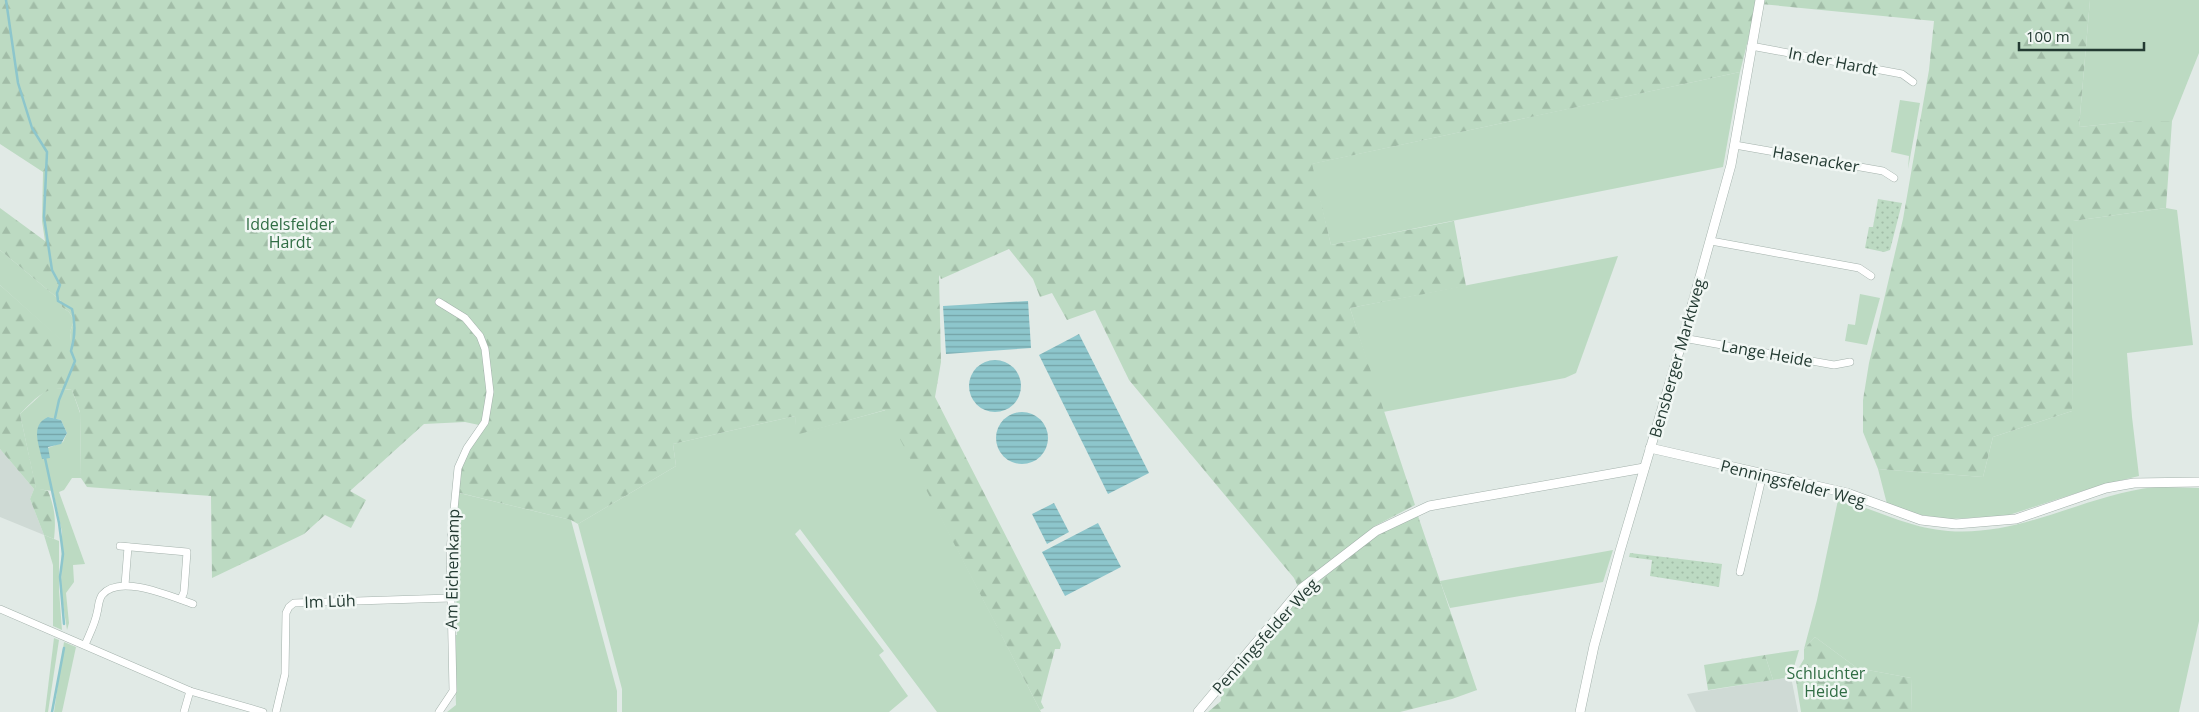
<svg xmlns="http://www.w3.org/2000/svg" width="2199" height="712" font-family="'Open Sans',sans-serif">
	<style>
		.built { fill: #cfdad5 }
		.grass { fill: #bcdac2; fill-rule: evenodd }
		.forest { fill: url(#forest-firs) }
		.park { fill: url(#park-dots) }
		.water { fill: url(#water-rules) }
		.lines { fill: none; stroke-linecap: round; stroke-linejoin: round }
		.stream { stroke: #8dc6cc; stroke-width: 2.5 }
		.minor-casing { stroke: #a4b2ac; stroke-width: 8 }
		.tertiary-casing { stroke: #a4b2ac; stroke-width: 10 }
		.minor { stroke: #fff; stroke-width: 7 }
		.tertiary { stroke: #fff; stroke-width: 9 }
		.labels { text-anchor: middle; dominant-baseline: central; stroke-width: 5; stroke-linejoin: round; paint-order: stroke }
		.street-label { font-size: 16px; fill: #233a32; stroke: #f1f7f4 }
		.park-label { font-size: 16px; fill: #306d44; stroke: #f1f7f4 }
	</style>
	<defs>
		<pattern id="forest-firs" width="22" height="20" patternUnits="userSpaceOnUse" patternTransform="scale(1.25)"><rect width="22" height="20" fill="#bcdac2"/><path d="M5 1l3.5 6h-7zM16 11l3.5 6h-7z" fill="#a1bca7"/></pattern>
		<pattern id="park-dots" width="8" height="8" patternUnits="userSpaceOnUse" patternTransform="scale(1.25)"><rect width="8" height="8" fill="#bcdac2"/><path d="M2 2h.1M6 6h.1" fill="none" stroke="#a1bca7" stroke-width="1.8" stroke-linecap="round"/></pattern>
		<pattern id="water-rules" width="6" height="5" patternUnits="userSpaceOnUse" patternTransform="scale(1.25)"><rect width="6" height="5" fill="#8dc6cc"/><path d="M0 2.5h6" fill="none" stroke="#73a2a6"/></pattern>
	</defs>
	<rect width="100%" height="100%" fill="#e1eae6"/>
	<!-- built -->
	<g class="built">
		<path d="M 0,449 L 34,489 L 30,499 L 44,535 L 0,517 Z"/>
		<path d="M 1791,677 L 1798,712 L 1696,712 L 1687,694 Z"/>
	</g>
	<!-- grass -->
	<g class="grass">
		<path d="M 2090,0 L 2199,0 L 2199,53 L 2172,121 L 2136,121 L 2079,127 Z"/>
		<path d="M 1740,72 L 1723,167 L 1331,245 L 1311,164 Z"/>
		<path d="M 1900,100 L 1920,103 L 1908,169 L 1909,156 L 1891,152 Z"/>
		<path d="M 2166,208 L 2177,210 L 2193,345 L 2127,353 L 2132,417 L 2139,476 L 2098,486 L 2006,516 L 1948,519 L 1915,514 L 1887,504 L 1878,469 L 1983,477 L 1993,437 L 2072,411 L 2073,221 Z"/>
		<path d="M 0,250 L 61,301 L 62,307 L 69,312 L 74,320 L 70,332 L 72,350 L 0,285 Z"/>
		<path d="M 1618,256 L 1576,373 L 1565,378 L 1383,412 L 1350,308 Z"/>
		<path d="M 1860,294 L 1880,298 L 1867,345 L 1845,341 L 1848,324 L 1855,325 Z"/>
		<path d="M 54,388 L 72,390 L 80,413 L 81,478 L 72,478 L 64,490 L 59,492 L 85,564 L 73,565 L 74,582 L 66,593 L 69,623 L 67,630 L 61,591 L 62,532 L 53,491 L 36,489 L 20,414 L 44,392 ZM 48,417 L 61,420 L 67,433 L 63,442 L 48,448 Z"/>
		<path d="M 886,410 L 1041,712 L 937,712 L 800,529 L 795,534 L 884,651 L 879,655 L 908,696 L 889,712 L 622,712 L 622,689 L 578,524 L 676,466 L 673,444 L 795,416 L 797,434 Z"/>
		<path d="M 2155,487 L 2199,488 L 2199,621 L 2179,712 L 1912,712 L 1911,678 L 1857,668 L 1815,637 L 1804,649 L 1817,600 L 1838,500 C 1878,509 1904,527 1948,531 C 2021,537 2084,495 2155,487 Z"/>
		<path d="M 455,492 L 571,520 L 617,691 L 617,712 L 447,712 L 456,705 L 454,635 L 457,635 Z"/>
		<path d="M 44,535 L 59,541 L 59,590 L 62,630 L 53,626 L 53,565 Z"/>
		<path d="M 1613,550 L 1603,582 L 1450,608 L 1440,581 Z"/>
		<path d="M 54,638 L 59,640 L 48,712 L 45,712 Z"/>
		<path d="M 64,642 L 76,647 L 62,712 L 54,712 Z"/>
		<path d="M 1799,650 L 1791,677 L 1773,680 L 1765,655 Z"/>
	</g>
	<!-- forest -->
	<g class="forest">
		<path d="M 0,0 L 1758,0 L 1740,72 L 1312,164 L 1331,245 L 1454,221 L 1466,286 L 1350,308 L 1415,505 L 1375,526 L 1302,584 L 1299,589 L 1294,578 L 1129,380 L 1095,310 L 1067,320 L 1052,293 L 1040,297 L 1033,279 L 1009,249 L 941,279 L 939,275 L 941,362 L 935,397 L 1061,644 L 1060,649 L 1055,649 L 1041,702 L 1044,708 L 1040,710 L 885,410 L 796,435 L 795,416 L 673,444 L 676,466 L 578,524 L 571,520 L 456,492 L 464,459 L 479,425 L 465,422 L 424,424 L 350,491 L 366,500 L 351,528 L 325,515 L 304,534 L 212,578 L 211,496 L 87,487 L 81,478 L 80,412 L 72,390 C 46,385 38,396 20,414 L 36,488 L 48,491 C 55,508 56,520 54,539 L 44,535 L 30,499 L 34,489 L 0,449 L 0,285 L 72,349 L 70,332 L 74,320 L 69,312 L 62,307 L 61,301 L 0,250 L 0,208 L 45,241 L 42,221 L 43,172 L 0,144 Z"/>
		<path d="M 1763,0 L 2090,0 L 2079,127 L 2136,121 L 2172,121 L 2166,208 L 2073,221 L 2072,411 L 1993,437 L 1983,477 L 1878,469 L 1863,432 L 1863,400 L 1869,363 L 1903,219 L 1929,70 L 1934,21 L 1761,4 Z"/>
		<path d="M 1417,513 L 1477,690 L 1452,699 L 1400,712 L 1208,712 L 1221,701 L 1220,691 L 1302,595 L 1379,532 Z"/>
		<path d="M 1815,637 L 1857,668 L 1911,678 L 1912,712 L 1801,712 L 1795,674 L 1804,659 L 1804,649 Z"/>
		<path d="M 1765,655 L 1773,680 L 1708,690 L 1704,665 Z"/>
	</g>
	<!-- park -->
	<g class="park">
		<path d="M 1878,199 L 1902,203 L 1890,250 L 1884,252 L 1865,248 L 1869,227 L 1873,227 Z"/>
		<path d="M 1630,553 L 1722,564 L 1719,587 L 1650,576 L 1652,560 L 1629,557 Z"/>
	</g>
	<!-- water -->
	<g class="water">
		<path d="M 1028,301 L 1031,348 L 946,354 L 943,306 Z"/>
		<path d="M 1079,334 L 1149,473 L 1108,494 L 1039,355 Z"/>
		<circle cx="995" cy="386" r="26"/>
		<circle cx="1022" cy="438" r="26"/>
		<path d="M 48,417 L 61,420 L 67,433 L 61,444 L 48,447 L 50,458 L 42,459 C 39,444 30,425 48,417 Z"/>
		<path d="M 1054,503 L 1069,532 L 1047,544 L 1032,514 Z"/>
		<path d="M 1098,523 L 1121,567 L 1065,596 L 1042,552 Z"/>
	</g>
	<g class="lines">
		<!-- stream -->
		<g class="stream">
			<path d="M 6,0 L 18,83 L 32,128 L 47,152 L 44,217 L 52,270 L 60,285 L 57,293 L 58,301 L 72,309 C 76,324 75,337 71,351 L 75,361 L 59,400 L 55,418"/>
			<path d="M 45,458 L 59,523 L 63,554 L 60,577 L 64,624"/>
			<path d="M 52,712 L 64,648"/>
		</g>
		<defs>
			<g id="minor">
				<path d="M 1751,46 L 1902,74 L 1913,82"/>
				<path d="M 1735,145 L 1883,171 L 1894,178"/>
				<path d="M 1711,241 L 1859,268 L 1871,276"/>
				<path d="M 1683,338 L 1834,365 L 1850,362"/>
				<path d="M 120,546 L 187,552 L 184,592 L 181,599"/>
				<path d="M 1740,572 L 1763,474"/>
				<path d="M 125,585 L 128,547"/>
				<path d="M 0,609 L 190,691 L 263,712"/>
				<path d="M 85,645 C 89,635 95,624 97,613 C 99,606 98,601 102,595 C 119,573 172,597 193,604"/>
				<path d="M 184,712 L 190,691"/>
				<path d="M 276,712 L 285,674 L 286,613 L 289,607 L 294,603 L 450,598"/>
				<path d="M 439,712 L 453,691 L 450,551 L 458,468 L 467,448 L 485,422 L 490,392 L 485,349 L 480,336 L 465,318 L 439,302"/>
			</g>
			<g id="tertiary">
				<path d="M 1650,448 L 1847,493 L 1921,520 L 1956,524 L 2016,519 L 2106,488 L 2134,483 L 2199,482"/>
				<path d="M 1198,712 L 1302,588 L 1376,531 L 1429,506 L 1644,468"/>
				<path d="M 1580,712 L 1594,646 L 1620,551 L 1683,338 L 1731,165 L 1760,0"/>
			</g>
		</defs>
		<!-- minor casing -->
		<use href="#minor" class="minor-casing"/>
		<!-- tertiary casing -->
		<use href="#tertiary" class="tertiary-casing"/>
		<!-- minor -->
		<use href="#minor" class="minor"/>
		<!-- tertiary -->
		<use href="#tertiary" class="tertiary"/>
	</g>
	<g class="labels">
		<!-- street labels -->
		<g class="street-label">
			<text transform="translate(1833 61) rotate(11)">In der Hardt</text>
			<text transform="translate(1816 159) rotate(10)">Hasenacker</text>
			<text transform="translate(1767 353) rotate(10)">Lange Heide</text>
			<text transform="translate(1677 358) rotate(-74)">Bensberger Marktweg</text>
			<text transform="translate(1793 483) rotate(14)">Penningsfelder Weg</text>
			<text transform="translate(452 569) rotate(-89)">Am Eichenkamp</text>
			<text transform="translate(330 601) rotate(-2)">Im Lüh</text>
			<text transform="translate(1265 636) rotate(-48)">Penningsfelder Weg</text>
		</g>
		<!-- park labels -->
		<g class="park-label">
			<text x="290" y="224">Iddelsfelder<tspan x="290" dy="18">Hardt</tspan></text>
			<text x="1826" y="673">Schluchter<tspan x="1826" dy="18">Heide</tspan></text>
		</g>
	</g>
	<!-- scale -->
	<path d="M2019 42v8h125v-8" fill="none" stroke="#233a32" stroke-width="2.5"/>
	<text x="2026" y="42" font-size="15" fill="#233a32" stroke="#f1f7f4" stroke-width="4" paint-order="stroke">100 m</text>
</svg>
